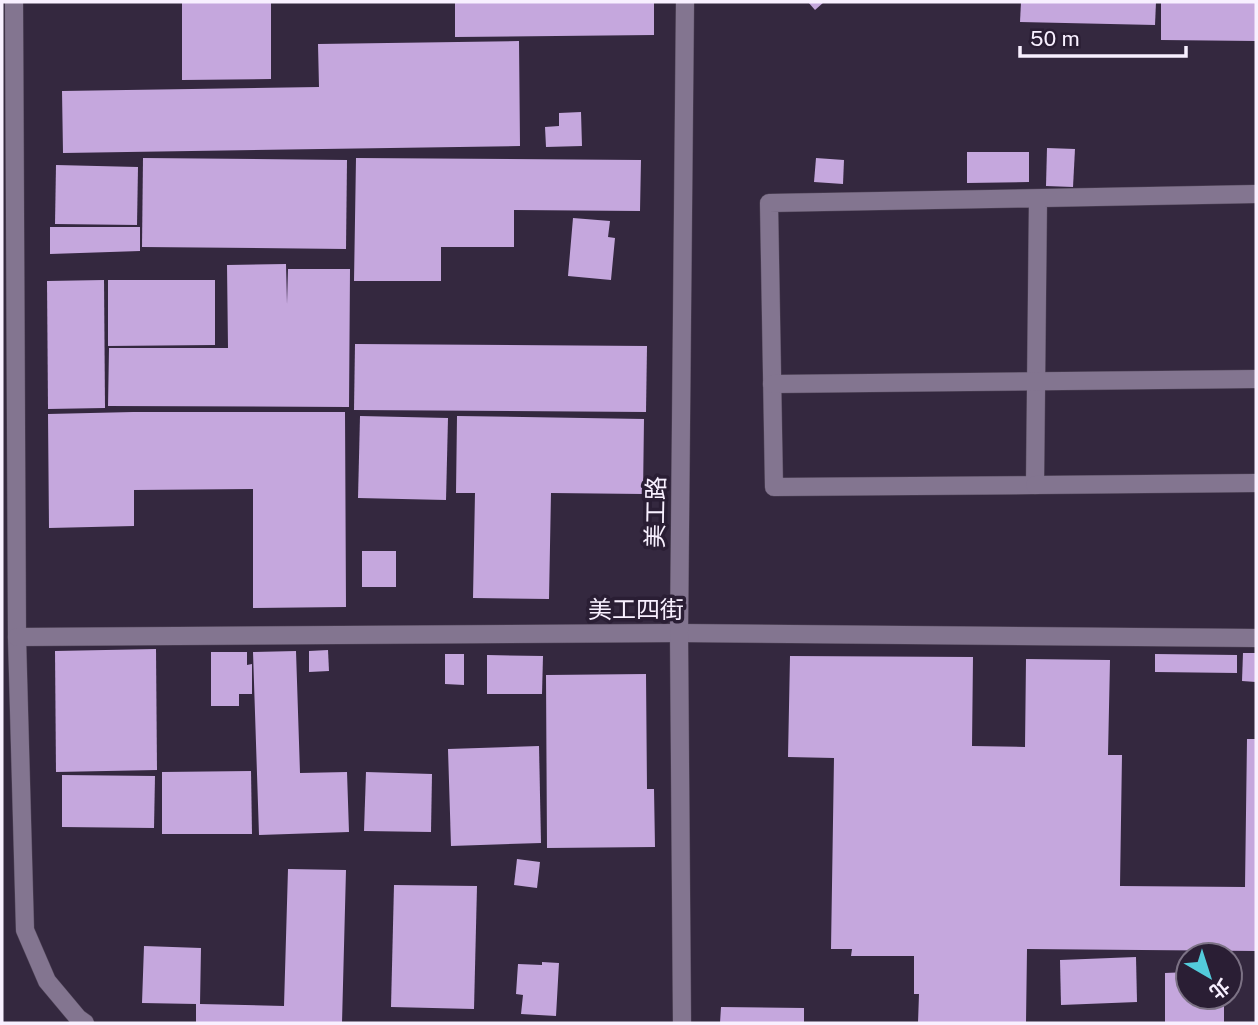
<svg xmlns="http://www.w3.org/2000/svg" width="1258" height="1025" font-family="'Public Sans','Noto Sans TC',sans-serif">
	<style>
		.building { fill: #c5a7dd }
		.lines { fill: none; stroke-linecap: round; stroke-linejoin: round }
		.street-casing { stroke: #514659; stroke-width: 19 }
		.street { stroke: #837590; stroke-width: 18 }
		.labels { text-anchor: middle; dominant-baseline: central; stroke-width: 7; stroke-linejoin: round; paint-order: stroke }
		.street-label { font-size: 24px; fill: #f8f0ff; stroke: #2a1e34 }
	</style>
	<rect width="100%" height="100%" fill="#34283f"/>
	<!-- building -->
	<g class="building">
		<path d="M 182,2 L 271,2 L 271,79 L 182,80 Z"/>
		<path d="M 455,2 L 654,2 L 654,35 L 455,37 Z"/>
		<path d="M 808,2 L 824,2 L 815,10 Z"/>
		<path d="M 1021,2 L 1156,2 L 1155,25 L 1020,22 Z"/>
		<path d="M 1161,2 L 1256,2 L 1256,41 L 1161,40 Z"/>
		<path d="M 519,41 L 520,146 L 63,153 L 62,91 L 319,87 L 318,44 Z"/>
		<path d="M 581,112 L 582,146 L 546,147 L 545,127 L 559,126 L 559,113 Z"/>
		<path d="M 1047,148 L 1075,149 L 1073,187 L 1046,186 Z"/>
		<path d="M 967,152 L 1029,152 L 1029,182 L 967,183 Z"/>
		<path d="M 143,158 L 347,160 L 346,249 L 142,247 Z"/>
		<path d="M 356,158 L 641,160 L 640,211 L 514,210 L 514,247 L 441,247 L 441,281 L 354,281 Z"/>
		<path d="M 816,158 L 844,160 L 843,184 L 814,182 Z"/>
		<path d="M 56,165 L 138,167 L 137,225 L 55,224 Z"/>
		<path d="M 573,218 L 610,221 L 608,237 L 615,238 L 611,280 L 568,276 Z"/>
		<path d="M 50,227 L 140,227 L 140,251 L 50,254 Z"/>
		<path d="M 286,264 L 287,304 L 288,269 L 350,269 L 349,407 L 108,406 L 109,348 L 228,348 L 227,265 Z"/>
		<path d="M 104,280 L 105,408 L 48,409 L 47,281 Z"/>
		<path d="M 108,280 L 215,280 L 215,345 L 108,346 Z"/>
		<path d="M 355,344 L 647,346 L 646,412 L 354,410 Z"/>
		<path d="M 133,412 L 345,412 L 346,607 L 253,608 L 253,489 L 134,490 L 134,526 L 49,528 L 48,414 Z"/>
		<path d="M 360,416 L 448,418 L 446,500 L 358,498 Z"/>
		<path d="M 457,416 L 644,419 L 643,494 L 551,493 L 549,599 L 473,598 L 475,493 L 456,493 Z"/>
		<rect x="362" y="551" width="34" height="36"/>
		<path d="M 156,649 L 157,770 L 56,772 L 55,651 Z"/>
		<path d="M 328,650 L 329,671 L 309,672 L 309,651 Z"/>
		<path d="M 296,651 L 300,773 L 347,772 L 349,832 L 259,835 L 253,652 Z"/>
		<path d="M 211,652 L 247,652 L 247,665 L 252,664 L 252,694 L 239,694 L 239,706 L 211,706 Z"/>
		<path d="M 1243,653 L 1256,653 L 1256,682 L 1242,681 Z"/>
		<path d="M 445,654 L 464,654 L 464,685 L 445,684 Z"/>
		<path d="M 1155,654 L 1237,655 L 1237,673 L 1155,672 Z"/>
		<path d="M 487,655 L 543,656 L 542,694 L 487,694 Z"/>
		<path d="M 790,656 L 973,657 L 972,746 L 1025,747 L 1026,659 L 1110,660 L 1108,755 L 1122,755 L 1120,886 L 1245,887 L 1247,739 L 1256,739 L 1256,951 L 1027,949 L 1026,1023 L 918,1023 L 919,994 L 914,994 L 914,956 L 851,956 L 852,949 L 831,949 L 834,758 L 788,757 Z"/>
		<path d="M 646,674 L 647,789 L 654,789 L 655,847 L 547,848 L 546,675 Z"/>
		<path d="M 539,746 L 541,843 L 451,846 L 448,749 Z"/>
		<path d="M 251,771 L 252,834 L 162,834 L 162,772 Z"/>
		<path d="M 366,772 L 432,774 L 431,832 L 364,831 Z"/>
		<path d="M 62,775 L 155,776 L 154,828 L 62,827 Z"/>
		<path d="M 517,859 L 540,862 L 537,888 L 514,885 Z"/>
		<path d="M 288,869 L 346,870 L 342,1023 L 196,1023 L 196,1004 L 142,1003 L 144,946 L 201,948 L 200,1004 L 284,1006 Z"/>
		<path d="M 394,885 L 477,886 L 474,1009 L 391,1007 Z"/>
		<path d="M 1136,957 L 1137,1002 L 1061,1005 L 1060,960 Z"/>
		<path d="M 542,962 L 559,963 L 556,1016 L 521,1014 L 523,995 L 516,994 L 518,964 L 542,965 Z"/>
		<path d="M 1188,972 L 1188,997 L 1224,997 L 1224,1023 L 1165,1023 L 1165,973 Z"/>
		<path d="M 721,1007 L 804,1008 L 804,1023 L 720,1023 Z"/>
	</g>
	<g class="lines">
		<defs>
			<g id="street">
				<path d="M 14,2 L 17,637 L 25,930 L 47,981 L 78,1018 L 85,1023"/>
				<path d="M 1038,199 L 1035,485 L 774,487 L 769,203 L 1256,194"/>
				<path d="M 772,384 L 1256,379"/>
				<path d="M 1035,485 L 1256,483"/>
				<path d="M 17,637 L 679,633 L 1256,638"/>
				<path d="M 682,1023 L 679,633 L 685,2"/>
			</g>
		</defs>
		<!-- street casing -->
		<use href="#street" class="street-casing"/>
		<!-- street -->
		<use href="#street" class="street"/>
	</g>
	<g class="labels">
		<!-- street labels -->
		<g class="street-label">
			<text transform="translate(655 512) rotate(-89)">美工路</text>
			<text x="636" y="609">美工四街</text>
		</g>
	</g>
	<!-- border -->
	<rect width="1258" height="1025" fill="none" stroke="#f8f0ff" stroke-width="7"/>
	<!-- north arrow -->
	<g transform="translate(1209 976) rotate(141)"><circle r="33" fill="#2a1e34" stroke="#7c7285" stroke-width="2"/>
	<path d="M0-5L12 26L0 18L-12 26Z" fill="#53cbdb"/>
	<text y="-10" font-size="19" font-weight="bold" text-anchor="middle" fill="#f8f0ff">北</text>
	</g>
	<!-- scale -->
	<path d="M1020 46v10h166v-10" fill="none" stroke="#f8f0ff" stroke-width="3.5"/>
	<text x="1030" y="46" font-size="21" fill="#f8f0ff" stroke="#2a1e34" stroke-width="5" paint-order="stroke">50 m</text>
</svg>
